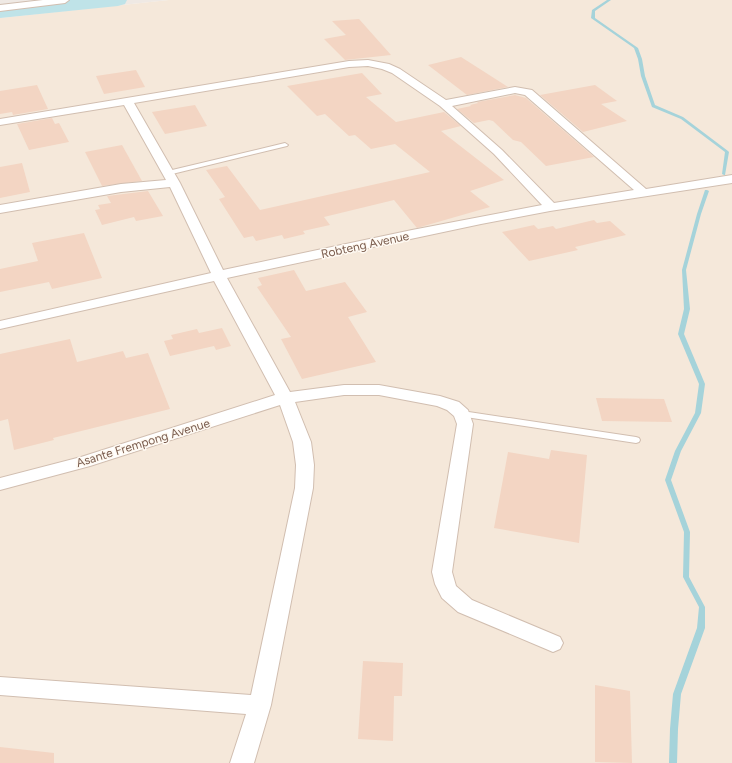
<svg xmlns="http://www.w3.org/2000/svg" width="732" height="763" font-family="Figtree,sans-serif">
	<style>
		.residential { fill: #f5e8da }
		.industrial { fill: #efe9e4 }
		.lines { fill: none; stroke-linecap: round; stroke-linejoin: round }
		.stream { fill: #a5d3da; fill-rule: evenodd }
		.river { fill: #bfe3e8; fill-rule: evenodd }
		.building { fill: #f3d5c3 }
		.lane-casing { stroke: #d1beb0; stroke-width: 2 }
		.street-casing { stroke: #d1beb0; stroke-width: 2 }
		.lane { fill: #fff; fill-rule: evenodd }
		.street { fill: #fff; fill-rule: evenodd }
		.labels { text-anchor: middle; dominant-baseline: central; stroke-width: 3; stroke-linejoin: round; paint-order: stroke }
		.street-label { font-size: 12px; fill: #7a5c4d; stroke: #fffaf3 }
	</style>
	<rect width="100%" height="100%" fill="#fdf6ec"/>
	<!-- residential -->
	<path class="residential" d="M 169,0 L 732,0 L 732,763 L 0,763 L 0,18 Z"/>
	<!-- industrial -->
	<path class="industrial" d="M 0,0 L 169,0 L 0,18 Z"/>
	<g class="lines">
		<!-- stream -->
		<g class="stream">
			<path d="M 607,0 L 611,0 L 595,11 L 595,18 L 638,48 L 642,59 L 645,76 L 655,105 L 683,117 L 728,151 L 729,152 L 725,175 L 724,175 L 722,174 L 725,152 L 681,119 L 652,107 L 641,76 L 638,59 L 634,48 L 591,18 L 592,10 Z"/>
			<path d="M 705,190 L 707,190 L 709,191 L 701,214 L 686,270 L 690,309 L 684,334 L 705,384 L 701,413 L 681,451 L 671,480 L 690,532 L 689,577 L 705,607 L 705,628 L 681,694 L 678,729 L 677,763 L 669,763 L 670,729 L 673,694 L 697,628 L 699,607 L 683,577 L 684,532 L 665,480 L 675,451 L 695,413 L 699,384 L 678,334 L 684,309 L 682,270 L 697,214 Z"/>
		</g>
		<!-- river -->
		<path class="river" d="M 62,0 L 127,0 L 125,4 L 118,6 L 0,18 L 0,6 Z"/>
	</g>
	<!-- building -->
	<g class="building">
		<path d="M 359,19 L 391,55 L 345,60 L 324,39 L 346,35 L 332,21 Z"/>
		<path d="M 461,57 L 483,71 L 508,87 L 467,95 L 428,65 Z"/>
		<path d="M 136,70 L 145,87 L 104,94 L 96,76 Z"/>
		<path d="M 362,73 L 382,94 L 366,97 L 396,122 L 444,112 L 461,126 L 441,131 L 504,180 L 470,191 L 490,207 L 417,228 L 394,200 L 324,217 L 330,225 L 303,231 L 305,234 L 284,239 L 282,235 L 256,241 L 253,236 L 244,238 L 219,199 L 225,197 L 206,170 L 227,166 L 260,210 L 430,172 L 395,144 L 371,149 L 355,135 L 349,136 L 325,114 L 317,116 L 287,86 Z"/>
		<path d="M 37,85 L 48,109 L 13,115 L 12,112 L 0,114 L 0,91 Z"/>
		<path d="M 595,85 L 617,101 L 601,104 L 627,121 L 583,132 L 540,95 Z"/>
		<path d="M 515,95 L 526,98 L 594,157 L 546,166 L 521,142 L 513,140 L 493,121 L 489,120 L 474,123 L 457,109 L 471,106 L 470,105 L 478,103 L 477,102 Z"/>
		<path d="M 195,105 L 207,126 L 165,134 L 152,112 Z"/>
		<path d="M 52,118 L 55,124 L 59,123 L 69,142 L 29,150 L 17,124 Z"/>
		<path d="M 122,145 L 142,181 L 102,186 L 85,152 Z"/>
		<path d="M 22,163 L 30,192 L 0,198 L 0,167 Z"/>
		<path d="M 148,191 L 163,216 L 136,221 L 134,217 L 102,225 L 95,210 L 100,209 L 98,205 L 111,203 L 107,196 Z"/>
		<path d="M 594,220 L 597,223 L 610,221 L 626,235 L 575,247 L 578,250 L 529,261 L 502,232 L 534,225 L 538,229 L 553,226 L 556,229 Z"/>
		<path d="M 84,233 L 102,278 L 52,289 L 49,282 L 0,292 L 0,269 L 38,261 L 32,243 Z"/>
		<path d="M 294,270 L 306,291 L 345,282 L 367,312 L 348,317 L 376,362 L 302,379 L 281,339 L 291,337 L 257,287 L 262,285 L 258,278 Z"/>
		<path d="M 222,328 L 231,346 L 216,350 L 214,346 L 170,356 L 164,341 L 173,339 L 171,335 L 197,329 L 199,333 Z"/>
		<path d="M 70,339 L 77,362 L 123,351 L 126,358 L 148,353 L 170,409 L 53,438 L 54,440 L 14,450 L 8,419 L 0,421 L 0,354 Z"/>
		<path d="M 596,398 L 664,399 L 672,422 L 602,421 Z"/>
		<path d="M 551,450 L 587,455 L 579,543 L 494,528 L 508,452 L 549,459 Z"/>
		<path d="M 363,661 L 403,663 L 402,696 L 394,696 L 393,741 L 358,739 Z"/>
		<path d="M 595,685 L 630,691 L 632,763 L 595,762 Z"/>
		<path d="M 0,747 L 54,753 L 54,763 L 0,763 Z"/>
	</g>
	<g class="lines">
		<defs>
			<g id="lane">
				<path d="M 285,143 L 288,145 L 287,146 L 168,175 L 165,173 L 168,171 Z"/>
				<path d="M 462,411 L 636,437 L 639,438 L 640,440 L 639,442 L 636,443 L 459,416 L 458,414 L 459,412 Z"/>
			</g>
			<g id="street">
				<path d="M 43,0 L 69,0 L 65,3 L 0,11 L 0,5 Z"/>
				<path d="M 368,60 L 389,64 L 400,69 L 446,100 L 515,87 L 532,90 L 646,189 L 732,175 L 732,183 L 550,211 L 481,224 L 227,278 L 290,392 L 344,385 L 379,385 L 440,396 L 459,402 L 468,410 L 473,424 L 452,572 L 456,586 L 472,600 L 560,637 L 563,643 L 560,649 L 553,652 L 546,649 L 458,612 L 442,598 L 435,584 L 432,572 L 457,424 L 454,416 L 447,410 L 437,406 L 379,395 L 344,395 L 295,402 L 311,442 L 314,465 L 313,488 L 271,705 L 254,763 L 230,763 L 246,714 L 0,695 L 0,677 L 251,695 L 295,488 L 296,465 L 293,442 L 280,405 L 90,466 L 0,490 L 0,478 L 81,457 L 275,395 L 214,281 L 0,329 L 0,321 L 211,273 L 170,187 L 121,192 L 0,213 L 0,205 L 121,184 L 166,180 L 124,105 L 0,125 L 0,119 L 349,61 ZM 368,66 L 382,69 L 392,73 L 440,106 L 494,154 L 542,205 L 412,230 L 223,270 L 180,183 L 134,103 L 349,67 ZM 515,93 L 525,95 L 634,190 L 554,203 L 502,150 L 452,106 Z"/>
			</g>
		</defs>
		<!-- lane casing -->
		<use href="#lane" class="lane-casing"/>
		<!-- street casing -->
		<use href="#street" class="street-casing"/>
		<!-- lane -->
		<use href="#lane" class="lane"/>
		<!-- street -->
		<use href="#street" class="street"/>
	</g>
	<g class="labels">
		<!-- street labels -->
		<g class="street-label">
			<text transform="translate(365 245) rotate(-12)">Robteng Avenue</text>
			<text transform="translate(143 443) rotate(-17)">Asante Frempong Avenue</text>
		</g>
	</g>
</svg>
